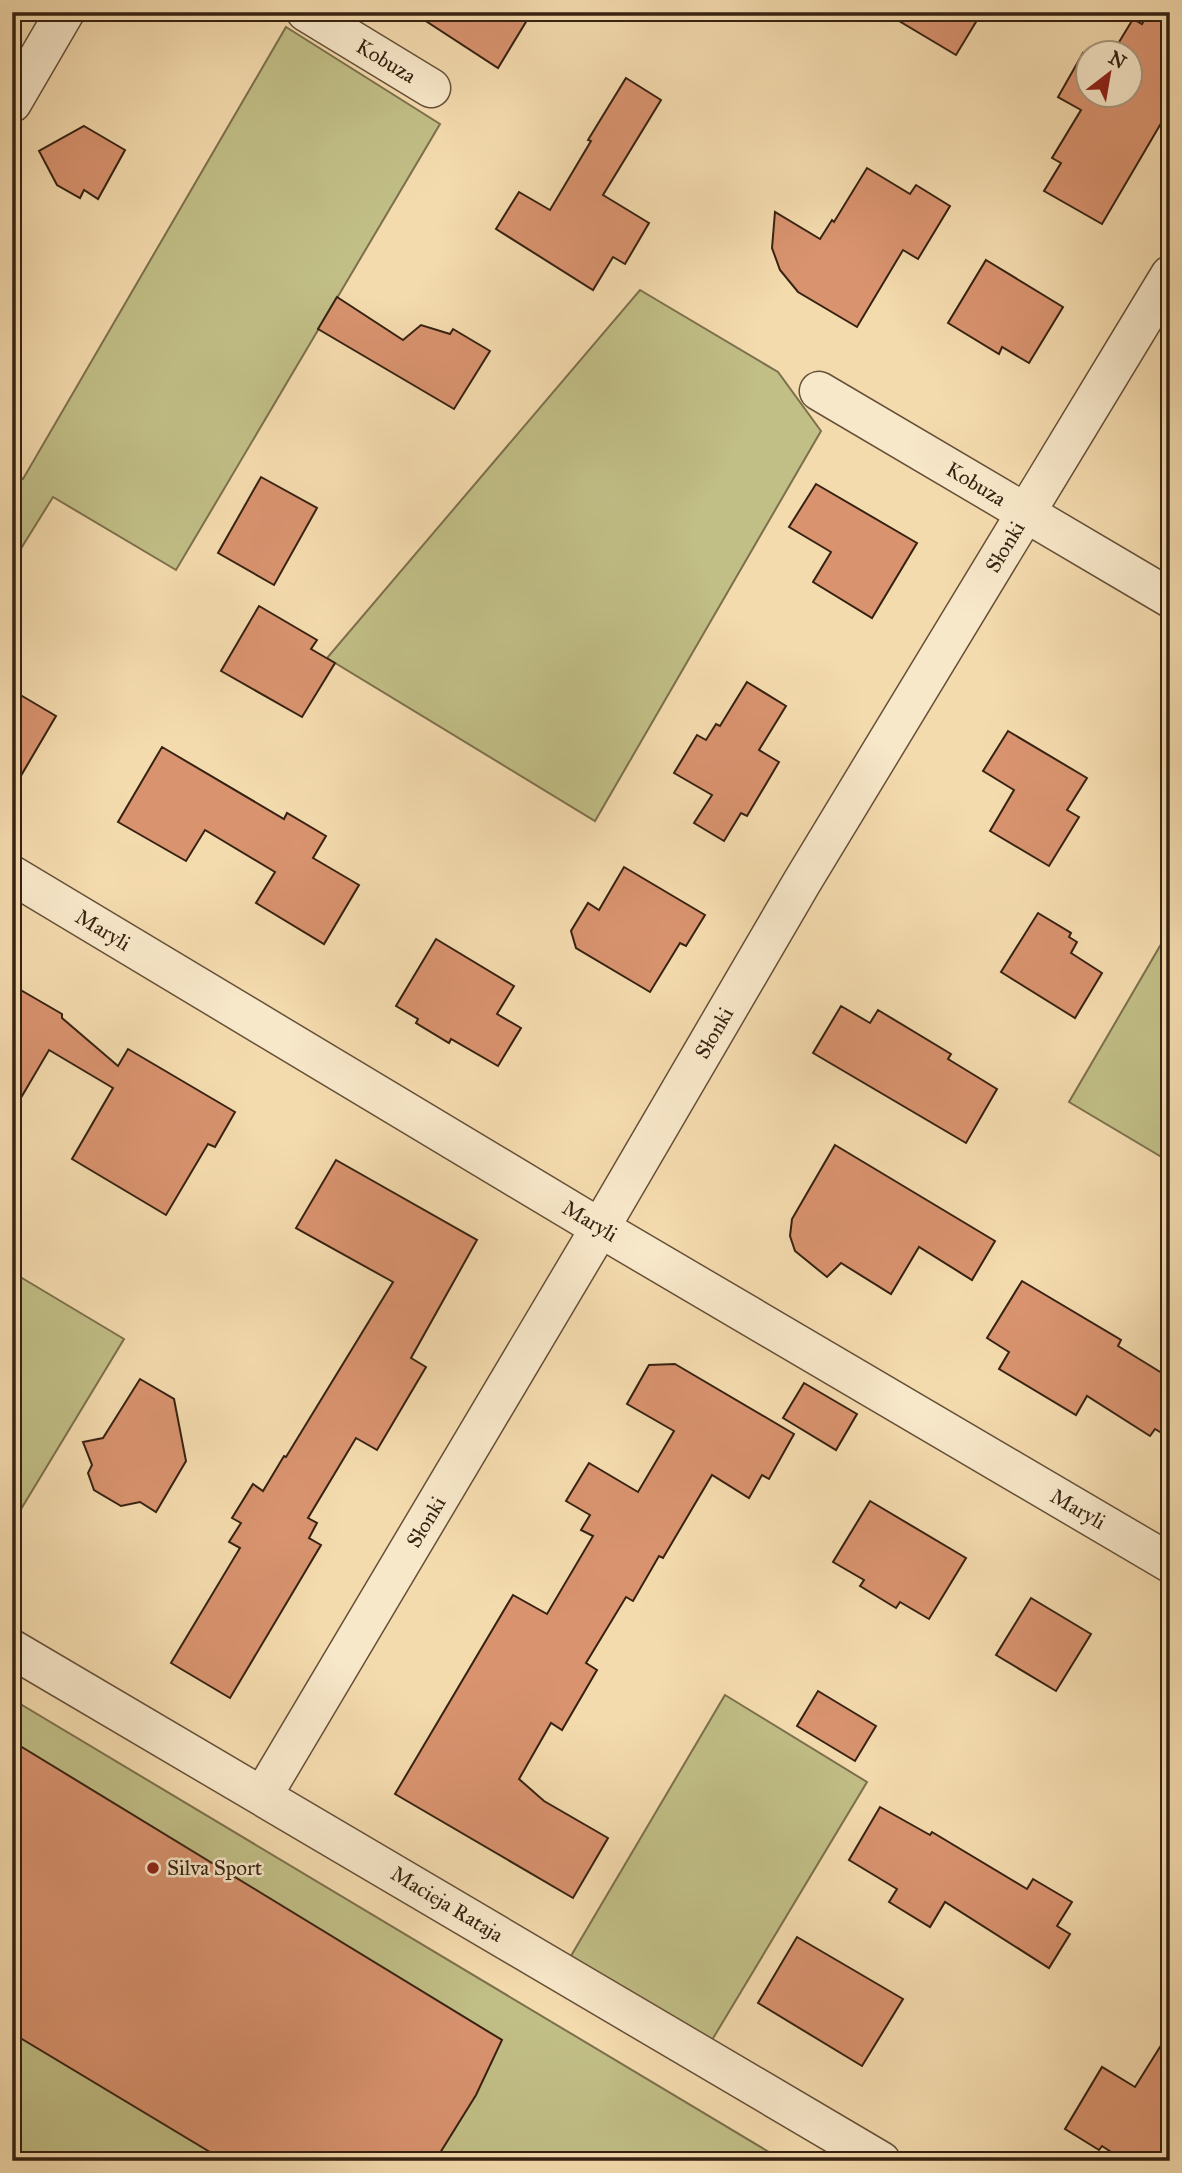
<svg xmlns="http://www.w3.org/2000/svg" width="1182" height="2173" font-family="'IM FELL Great Primer',serif">
	<style>
		.green { fill: #c1be86; stroke: #7c704c; stroke-width: 2 }
		.building { fill: #d9936f; stroke: #362211; stroke-width: 2 }
		.lines { fill: none; stroke-linecap: round; stroke-linejoin: round }
		.minor-casing { stroke: #665038; stroke-width: 41 }
		.minor { stroke: #f8e8ca; stroke-width: 38 }
		.poi-dot { fill: #8f2418; stroke: #f8e8ca; stroke-width: 2.5 }
		.labels { text-anchor: middle; dominant-baseline: central; stroke-width: 5; stroke-linejoin: round; paint-order: stroke }
		.street-label { font-size: 21px; fill: #362211; stroke: #f8e8ca }
		.poi-label { font-size: 21px; fill: #362211; stroke: #f8e8ca; text-anchor: start }
	</style>
	<rect width="100%" height="100%" fill="#f4dbae"/>
	<filter id="stains"><feTurbulence type="fractalNoise" baseFrequency=".00286" numOctaves="4"/><feColorMatrix values="0 0 0 0 .2 0 0 0 0 .09 0 0 0 0 .02 0 0 0 .5 -.17"/></filter>
	<radialGradient id="worn" r=".72"><stop offset=".6" stop-color="#630" stop-opacity="0"/><stop offset="1" stop-color="#630" stop-opacity=".3"/></radialGradient>
	<!-- green -->
	<g class="green">
		<path d="M 286,27 L 440,124 L 176,570 L 53,497 L 12,563 L 12,473 L 23,479 Z"/>
		<path d="M 640,290 L 778,372 L 821,431 L 595,821 L 327,658 Z"/>
		<path d="M 1160,946 L 1170,952 L 1170,1162 L 1069,1102 Z"/>
		<path d="M 12,1272 L 124,1339 L 12,1524 Z"/>
		<path d="M 725,1695 L 867,1782 L 709,2045 L 568,1961 Z"/>
		<path d="M 12,1699 L 784,2161 L 12,2161 Z"/>
	</g>
	<!-- building -->
	<g class="building">
		<path d="M 412,12 L 532,12 L 498,68 Z"/>
		<path d="M 884,12 L 982,12 L 956,55 Z"/>
		<path d="M 1148,12 L 1170,12 L 1170,108 L 1102,224 L 1044,191 L 1061,163 L 1052,158 L 1081,110 L 1058,97 L 1083,53 L 1088,56 L 1088,94 L 1130,94 L 1130,52 L 1113,52 L 1133,19 L 1142,24 Z"/>
		<path d="M 626,78 L 661,100 L 603,195 L 649,223 L 625,264 L 613,257 L 593,290 L 496,229 L 519,192 L 550,210 L 591,141 L 588,140 Z"/>
		<path d="M 84,126 L 125,150 L 98,199 L 84,190 L 80,198 L 57,185 L 39,151 Z"/>
		<path d="M 867,168 L 910,194 L 916,185 L 950,206 L 918,259 L 903,250 L 857,327 L 798,292 L 780,270 L 772,248 L 775,212 L 820,239 L 832,220 L 834,222 Z"/>
		<path d="M 986,260 L 1063,307 L 1029,363 L 1002,347 L 999,354 L 948,323 Z"/>
		<path d="M 337,297 L 403,340 L 421,325 L 450,334 L 453,329 L 490,351 L 454,409 L 318,329 Z"/>
		<path d="M 261,477 L 317,508 L 274,585 L 218,553 Z"/>
		<path d="M 816,484 L 917,543 L 872,618 L 813,582 L 831,552 L 789,527 Z"/>
		<path d="M 259,606 L 317,640 L 311,649 L 335,663 L 302,717 L 221,671 Z"/>
		<path d="M 747,682 L 786,706 L 759,750 L 779,762 L 747,816 L 741,813 L 724,841 L 694,823 L 712,795 L 674,773 L 697,735 L 706,740 L 716,724 L 720,726 Z"/>
		<path d="M 12,690 L 56,716 L 12,791 Z"/>
		<path d="M 1008,731 L 1087,778 L 1067,810 L 1079,817 L 1049,866 L 990,831 L 1014,790 L 983,771 Z"/>
		<path d="M 162,747 L 284,819 L 287,813 L 326,836 L 313,858 L 359,885 L 324,944 L 256,903 L 275,872 L 205,830 L 186,861 L 118,822 Z"/>
		<path d="M 624,867 L 705,915 L 686,946 L 680,943 L 650,992 L 576,948 L 571,931 L 588,903 L 599,910 Z"/>
		<path d="M 1038,913 L 1071,933 L 1069,937 L 1077,942 L 1071,953 L 1102,973 L 1075,1018 L 1001,972 Z"/>
		<path d="M 436,939 L 514,986 L 497,1014 L 521,1028 L 498,1066 L 451,1039 L 449,1043 L 416,1023 L 418,1019 L 396,1006 Z"/>
		<path d="M 12,985 L 62,1014 L 62,1018 L 118,1066 L 128,1049 L 235,1112 L 215,1147 L 208,1144 L 166,1215 L 72,1159 L 113,1088 L 49,1050 L 12,1113 Z"/>
		<path d="M 841,1006 L 870,1023 L 878,1010 L 951,1054 L 948,1059 L 997,1089 L 966,1143 L 813,1053 Z"/>
		<path d="M 835,1145 L 995,1241 L 972,1280 L 919,1247 L 891,1294 L 841,1263 L 827,1277 L 795,1251 L 790,1236 L 792,1219 Z"/>
		<path d="M 336,1160 L 477,1240 L 411,1358 L 426,1367 L 377,1450 L 356,1438 L 308,1518 L 317,1523 L 309,1538 L 321,1545 L 230,1698 L 171,1663 L 240,1548 L 229,1542 L 241,1523 L 232,1518 L 253,1484 L 263,1491 L 284,1456 L 286,1457 L 393,1282 L 296,1228 Z"/>
		<path d="M 1022,1281 L 1121,1340 L 1118,1346 L 1170,1378 L 1170,1438 L 1155,1429 L 1150,1436 L 1087,1396 L 1076,1415 L 999,1369 L 1009,1352 L 987,1338 Z"/>
		<path d="M 675,1364 L 794,1434 L 769,1479 L 762,1475 L 749,1498 L 712,1475 L 663,1558 L 659,1556 L 633,1601 L 626,1597 L 586,1663 L 597,1670 L 562,1730 L 551,1723 L 519,1779 L 544,1801 L 608,1838 L 573,1898 L 395,1794 L 513,1595 L 547,1614 L 593,1536 L 581,1530 L 590,1515 L 566,1501 L 589,1463 L 638,1492 L 674,1431 L 627,1404 L 649,1365 Z"/>
		<path d="M 140,1379 L 174,1399 L 186,1461 L 156,1512 L 140,1502 L 121,1506 L 94,1490 L 88,1473 L 92,1465 L 83,1442 L 103,1438 Z"/>
		<path d="M 804,1383 L 857,1414 L 836,1450 L 783,1418 Z"/>
		<path d="M 870,1501 L 966,1558 L 929,1619 L 900,1602 L 896,1608 L 860,1586 L 864,1580 L 833,1562 Z"/>
		<path d="M 1031,1598 L 1091,1634 L 1056,1691 L 996,1655 Z"/>
		<path d="M 818,1691 L 876,1726 L 855,1761 L 797,1726 Z"/>
		<path d="M 12,1741 L 502,2040 L 476,2095 L 435,2161 L 225,2161 L 12,2033 Z"/>
		<path d="M 880,1807 L 930,1835 L 932,1832 L 1027,1889 L 1033,1879 L 1072,1902 L 1057,1926 L 1070,1934 L 1049,1968 L 945,1902 L 930,1927 L 889,1902 L 897,1889 L 849,1860 Z"/>
		<path d="M 797,1937 L 903,1999 L 862,2066 L 758,2003 Z"/>
		<path d="M 1170,2031 L 1170,2161 L 1125,2161 L 1102,2146 L 1099,2150 L 1065,2129 L 1102,2067 L 1135,2087 Z"/>
	</g>
	<g class="lines">
		<defs>
			<g id="minor">
				<path d="M 306,12 L 431,88"/>
				<path d="M 12,103 L 65,12"/>
				<path d="M 819,391 L 1170,598"/>
				<path d="M 12,875 L 600,1228 L 1170,1563"/>
				<path d="M 12,1649 L 881,2161"/>
				<path d="M 263,1795 L 600,1228 L 802,882 L 1170,275"/>
			</g>
		</defs>
		<!-- minor casing -->
		<use href="#minor" class="minor-casing"/>
		<!-- minor -->
		<use href="#minor" class="minor"/>
	</g>
	<!-- markers -->
	<circle class="poi-dot" cx="153" cy="1868" r="7"/>
	<g class="labels">
		<!-- street labels -->
		<g class="street-label">
			<text transform="translate(386 61) rotate(31)">Kobuza</text>
			<text transform="translate(976 484) rotate(31)">Kobuza</text>
			<text transform="translate(1005 547) rotate(-59)">Słonki</text>
			<text transform="translate(103 930) rotate(31)">Maryli</text>
			<text transform="translate(714 1033) rotate(-60)">Słonki</text>
			<text transform="translate(590 1221) rotate(31)">Maryli</text>
			<text transform="translate(1078 1509) rotate(30)">Maryli</text>
			<text transform="translate(426 1522) rotate(-59)">Słonki</text>
			<text transform="translate(447 1904) rotate(31)">Macieja Rataja</text>
		</g>
		<!-- poi labels -->
		<g class="poi-label">
			<text x="167" y="1868">Silva Sport</text>
		</g>
	</g>
	<!-- margin -->
	<rect width="1182" height="2173" fill="none" stroke="#f4dbae" stroke-width="42"/>
	<rect x="14" y="14" width="1154" height="2145" fill="none" stroke="#362211" stroke-width="3.5"/>
	<rect x="21" y="21" width="1140" height="2131" fill="none" stroke="#362211" stroke-width="2"/>
	<!-- north arrow -->
	<g transform="translate(1109 74) rotate(31)"><circle r="33" fill="#f8e8ca" stroke="#aa9980" stroke-width="2"/>
	<path d="M0-5L12 26L0 18L-12 26Z" fill="#8f2418"/>
	<text y="-10" font-size="19" font-weight="bold" text-anchor="middle" fill="#362211">N</text>
	</g>
	<rect width="100%" height="100%" filter="url(#stains)"/>
	<rect width="100%" height="100%" fill="url(#worn)"/>
</svg>
